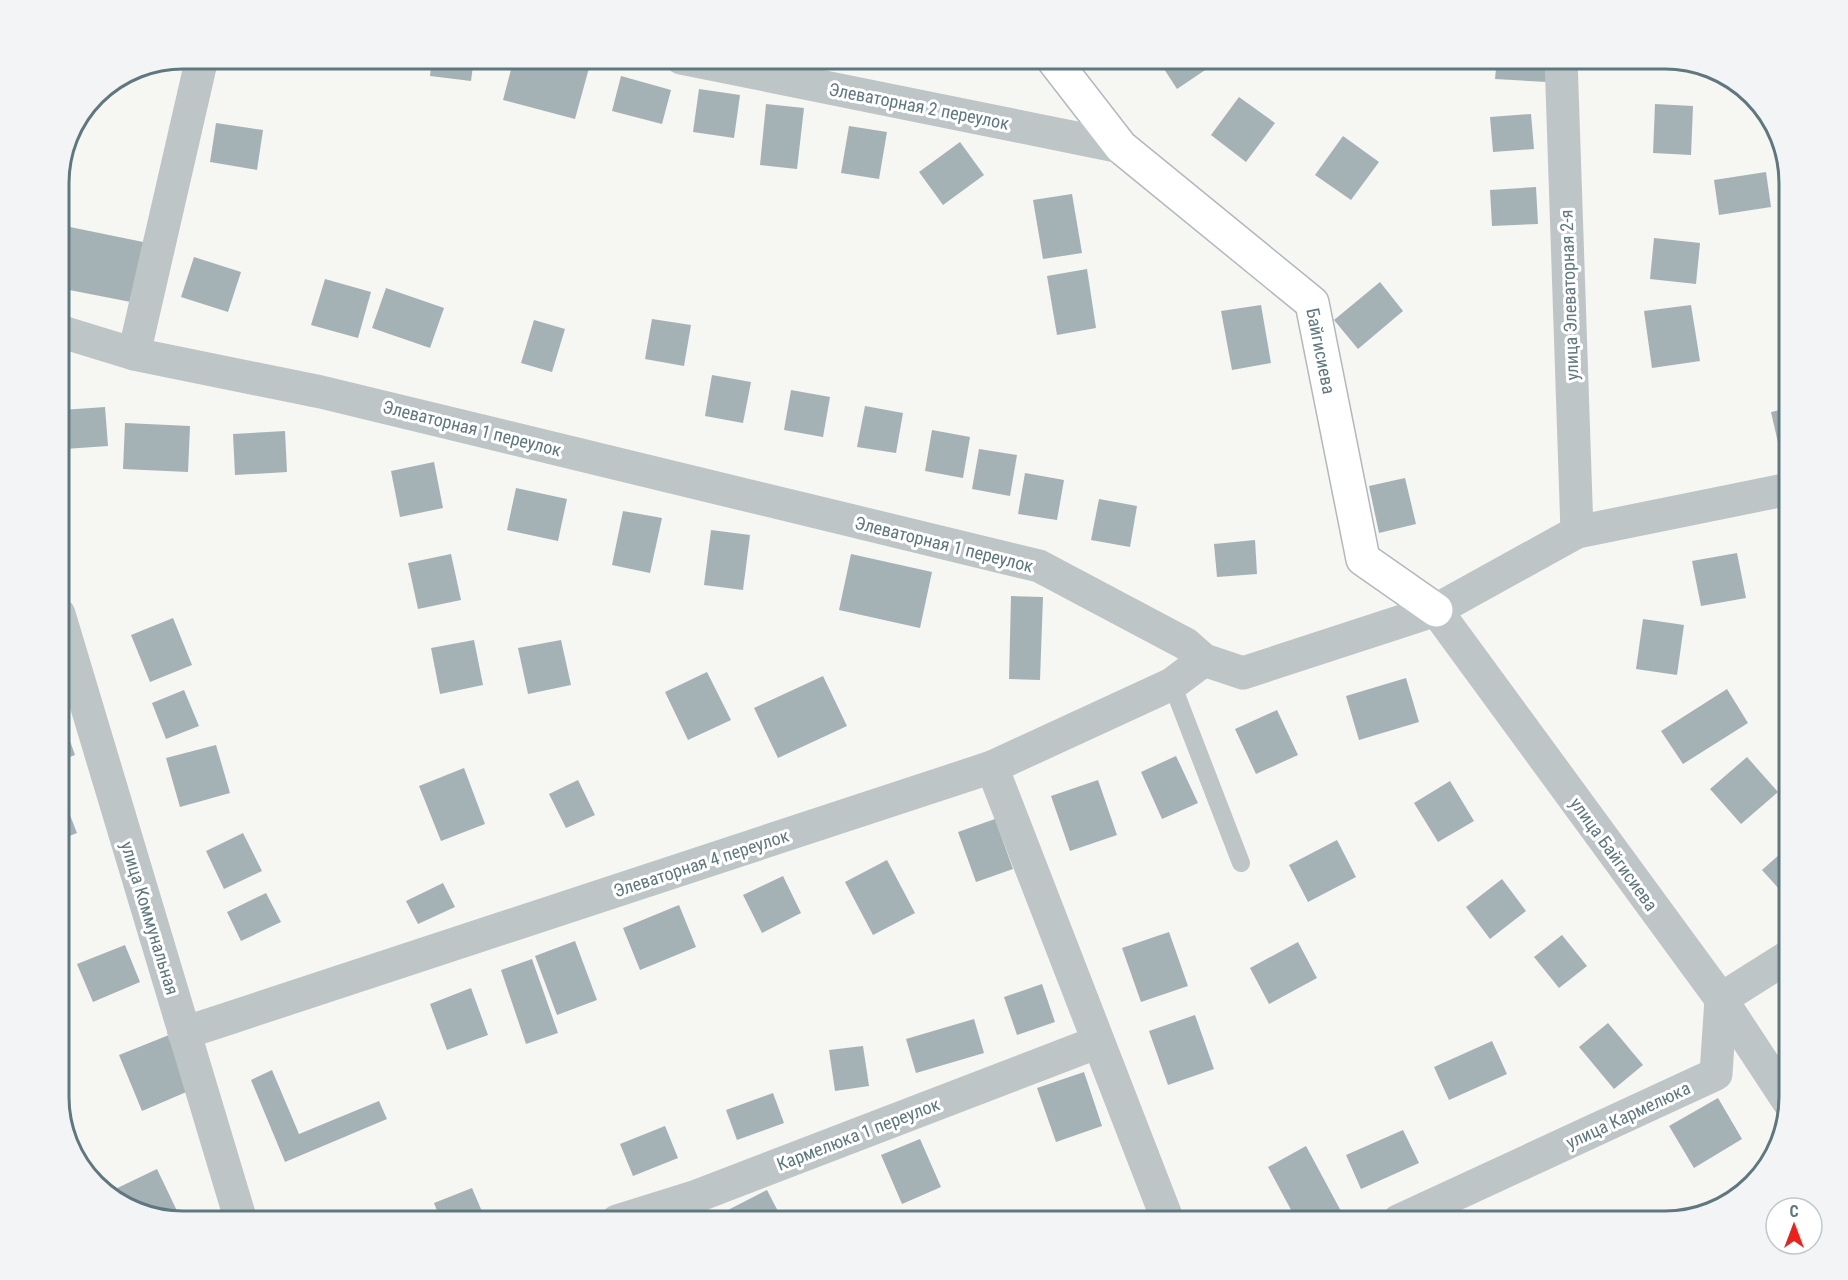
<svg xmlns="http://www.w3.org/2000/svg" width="1848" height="1280" font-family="'Roboto Condensed',sans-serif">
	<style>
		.building { fill: #a5b2b5 }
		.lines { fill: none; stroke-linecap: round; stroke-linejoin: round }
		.secondary-casing { stroke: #b0b9bc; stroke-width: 36 }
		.lane { stroke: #bec5c7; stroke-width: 18 }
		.street { stroke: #bec5c7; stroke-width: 33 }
		.secondary { stroke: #fff; stroke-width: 33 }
		.labels { text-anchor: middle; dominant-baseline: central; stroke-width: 6; stroke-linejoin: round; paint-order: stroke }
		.street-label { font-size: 18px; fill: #5f787f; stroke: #fff }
		.rim { fill: none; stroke: #5f787f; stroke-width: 3 }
	</style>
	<rect width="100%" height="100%" fill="#f6f6f2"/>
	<!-- building -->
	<g class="building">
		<path d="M 348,58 L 390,58 L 389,65 L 348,61 Z"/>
		<path d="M 432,58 L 474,58 L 471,81 L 430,76 Z"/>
		<path d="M 514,58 L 555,58 L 589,68 L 575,119 L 503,100 Z"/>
		<path d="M 1157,58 L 1219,58 L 1220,60 L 1177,89 Z"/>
		<path d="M 1497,58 L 1549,58 L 1547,82 L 1495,79 Z"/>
		<path d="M 621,76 L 671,90 L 662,124 L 612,111 Z"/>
		<path d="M 699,89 L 740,95 L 734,138 L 693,132 Z"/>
		<path d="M 1239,97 L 1275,123 L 1246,162 L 1211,135 Z"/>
		<path d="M 766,104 L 804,108 L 797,169 L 760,165 Z"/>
		<path d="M 1655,104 L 1693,106 L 1691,155 L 1653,153 Z"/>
		<path d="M 1531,114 L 1534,149 L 1493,152 L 1490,117 Z"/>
		<path d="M 216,123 L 263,130 L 257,170 L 210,162 Z"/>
		<path d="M 849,126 L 887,132 L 879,179 L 841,173 Z"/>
		<path d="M 1343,136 L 1379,162 L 1351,200 L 1315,175 Z"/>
		<path d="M 960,142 L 984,175 L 943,205 L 919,172 Z"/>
		<path d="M 1766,172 L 1771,207 L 1719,215 L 1714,180 Z"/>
		<path d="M 1536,187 L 1538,224 L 1492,226 L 1490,190 Z"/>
		<path d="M 1072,194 L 1082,253 L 1043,259 L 1033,200 Z"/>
		<path d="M 70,227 L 148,243 L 136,303 L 59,288 Z"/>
		<path d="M 1654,238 L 1700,243 L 1696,284 L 1650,279 Z"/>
		<path d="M 194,257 L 241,272 L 228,312 L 181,297 Z"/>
		<path d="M 1087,269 L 1096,328 L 1057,335 L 1047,276 Z"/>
		<path d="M 325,279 L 371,292 L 358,338 L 311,325 Z"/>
		<path d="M 1380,282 L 1403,311 L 1358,349 L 1334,320 Z"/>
		<path d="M 386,288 L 444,308 L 430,348 L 372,328 Z"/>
		<path d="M 1261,305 L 1271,363 L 1232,370 L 1221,311 Z"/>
		<path d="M 1691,305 L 1700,361 L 1652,368 L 1644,311 Z"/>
		<path d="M 652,319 L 691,325 L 684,366 L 645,359 Z"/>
		<path d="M 534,320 L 565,329 L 552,372 L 521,363 Z"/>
		<path d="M 712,375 L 751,382 L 743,423 L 705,416 Z"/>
		<path d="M 791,390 L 830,397 L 823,437 L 784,430 Z"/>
		<path d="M 865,406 L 903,413 L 896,453 L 857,447 Z"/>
		<path d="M 105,407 L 108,446 L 65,449 L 62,410 Z"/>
		<path d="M 1789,408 L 1789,454 L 1781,456 L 1771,412 Z"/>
		<path d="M 125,423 L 190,426 L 188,472 L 123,469 Z"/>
		<path d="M 932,430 L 970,437 L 963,478 L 925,471 Z"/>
		<path d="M 285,431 L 287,472 L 235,475 L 233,434 Z"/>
		<path d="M 979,449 L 1017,455 L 1010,496 L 972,489 Z"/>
		<path d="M 434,462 L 443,508 L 400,517 L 391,471 Z"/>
		<path d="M 1025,473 L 1064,480 L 1057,520 L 1018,514 Z"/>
		<path d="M 1405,478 L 1416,524 L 1379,533 L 1369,486 Z"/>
		<path d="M 516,488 L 567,499 L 558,541 L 507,530 Z"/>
		<path d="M 1099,499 L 1137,506 L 1130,547 L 1091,540 Z"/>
		<path d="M 623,511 L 662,518 L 650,573 L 612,565 Z"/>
		<path d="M 711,530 L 750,535 L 743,590 L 704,585 Z"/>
		<path d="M 1255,540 L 1257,574 L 1217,577 L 1214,544 Z"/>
		<path d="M 1737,553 L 1746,598 L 1701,606 L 1692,561 Z"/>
		<path d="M 451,554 L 461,600 L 418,609 L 408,563 Z"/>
		<path d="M 851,554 L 932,572 L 920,628 L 839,610 Z"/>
		<path d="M 1011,596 L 1043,597 L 1040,680 L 1009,679 Z"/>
		<path d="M 173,618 L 192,665 L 150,682 L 131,635 Z"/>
		<path d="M 1643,619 L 1684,625 L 1677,675 L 1636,669 Z"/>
		<path d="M 474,640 L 483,685 L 440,694 L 431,648 Z"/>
		<path d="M 561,640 L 571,685 L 528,694 L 518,648 Z"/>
		<path d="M 707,672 L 731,720 L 688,740 L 665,692 Z"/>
		<path d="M 823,676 L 847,726 L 778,758 L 754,708 Z"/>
		<path d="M 1406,678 L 1419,722 L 1359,740 L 1346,696 Z"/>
		<path d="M 1727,689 L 1748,723 L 1683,764 L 1661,731 Z"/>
		<path d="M 184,690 L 199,726 L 166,739 L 152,703 Z"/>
		<path d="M 1277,710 L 1298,755 L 1256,774 L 1235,729 Z"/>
		<path d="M 65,727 L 75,755 L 59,761 L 59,730 Z"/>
		<path d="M 216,745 L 230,793 L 180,807 L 166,758 Z"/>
		<path d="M 1176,756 L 1198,803 L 1162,819 L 1141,772 Z"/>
		<path d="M 1747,757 L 1778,792 L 1741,824 L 1710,789 Z"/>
		<path d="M 464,768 L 485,824 L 441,841 L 419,786 Z"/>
		<path d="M 578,780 L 595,815 L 566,828 L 549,794 Z"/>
		<path d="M 1098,780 L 1117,835 L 1070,851 L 1051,796 Z"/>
		<path d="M 1450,781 L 1474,821 L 1438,842 L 1414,803 Z"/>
		<path d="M 59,787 L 77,833 L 59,840 Z"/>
		<path d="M 995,819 L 1013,869 L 976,882 L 958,832 Z"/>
		<path d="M 243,833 L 262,871 L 224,889 L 206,851 Z"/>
		<path d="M 1337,840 L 1356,877 L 1308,902 L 1289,865 Z"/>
		<path d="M 1789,846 L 1789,900 L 1762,870 Z"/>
		<path d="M 887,860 L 915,913 L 873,935 L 845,882 Z"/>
		<path d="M 783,876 L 801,913 L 762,933 L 743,895 Z"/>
		<path d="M 1502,879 L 1526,911 L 1490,939 L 1466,907 Z"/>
		<path d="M 443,883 L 455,907 L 418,924 L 406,901 Z"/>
		<path d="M 266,893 L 281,922 L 241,941 L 227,912 Z"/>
		<path d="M 679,905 L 696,947 L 640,970 L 623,928 Z"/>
		<path d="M 1169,932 L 1188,986 L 1141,1002 L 1122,948 Z"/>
		<path d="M 1562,935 L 1587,966 L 1559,988 L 1534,957 Z"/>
		<path d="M 575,941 L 597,1000 L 557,1015 L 535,956 Z"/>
		<path d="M 1298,942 L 1317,978 L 1269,1004 L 1250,968 Z"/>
		<path d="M 125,945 L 140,982 L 93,1002 L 77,964 Z"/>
		<path d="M 532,959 L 558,1033 L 526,1044 L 501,970 Z"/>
		<path d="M 1042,984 L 1055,1022 L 1017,1035 L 1004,997 Z"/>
		<path d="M 471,988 L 488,1035 L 447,1050 L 430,1004 Z"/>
		<path d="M 1195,1015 L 1214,1069 L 1168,1085 L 1149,1031 Z"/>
		<path d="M 974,1019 L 984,1053 L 916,1073 L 906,1039 Z"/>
		<path d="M 1608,1023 L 1643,1065 L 1614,1089 L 1579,1047 Z"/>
		<path d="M 169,1035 L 191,1090 L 142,1111 L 119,1055 Z"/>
		<path d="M 1492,1041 L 1507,1074 L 1449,1100 L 1434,1067 Z"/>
		<path d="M 863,1046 L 869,1086 L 835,1091 L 829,1050 Z"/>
		<path d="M 272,1070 L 299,1134 L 379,1101 L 387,1119 L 285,1162 L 251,1080 Z"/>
		<path d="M 1084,1072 L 1102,1126 L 1056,1142 L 1037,1088 Z"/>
		<path d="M 773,1093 L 784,1123 L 737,1140 L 726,1110 Z"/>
		<path d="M 1718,1098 L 1742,1139 L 1694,1168 L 1669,1126 Z"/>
		<path d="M 665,1126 L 678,1158 L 633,1176 L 620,1144 Z"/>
		<path d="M 1403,1130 L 1419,1163 L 1361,1189 L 1346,1155 Z"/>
		<path d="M 920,1139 L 941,1187 L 902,1204 L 881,1155 Z"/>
		<path d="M 1306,1146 L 1342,1213 L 1327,1221 L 1297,1221 L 1268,1167 Z"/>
		<path d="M 157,1169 L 178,1213 L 169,1217 L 114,1200 L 107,1193 Z"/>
		<path d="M 472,1188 L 486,1221 L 441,1221 L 434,1203 Z"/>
		<path d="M 767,1190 L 783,1221 L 734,1221 L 728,1210 Z"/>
		<path d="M 1728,1191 L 1732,1198 L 1720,1208 L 1681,1218 Z"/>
		<path d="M 1263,1210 L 1268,1221 L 1231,1221 Z"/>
		<path d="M 1500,1210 L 1506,1221 L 1476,1221 Z"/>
	</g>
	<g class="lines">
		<defs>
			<g id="secondary">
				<path id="s1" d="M 1052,58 L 1121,147 L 1312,303 L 1363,559 L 1436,610"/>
			</g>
		</defs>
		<!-- secondary casing -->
		<use href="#secondary" class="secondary-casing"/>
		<!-- lane -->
		<path class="lane" d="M 1172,684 L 1241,863"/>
		<!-- street -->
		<g class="street">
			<path d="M 681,58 L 1121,147"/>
			<path d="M 1561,58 L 1577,532"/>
			<path d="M 59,331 L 134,354 L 321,392 L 1039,566 L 1186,644 L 1204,660 L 1243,673 L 1436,610 L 1577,532 L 1789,489"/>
			<path d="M 134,354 L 202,58"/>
			<path d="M 1436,610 L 1721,999 L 1788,1101"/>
			<path d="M 59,614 L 241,1221"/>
			<path d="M 992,767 L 1168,1221"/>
			<path d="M 184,1033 L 992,767 L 1172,684 L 1204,660"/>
			<path d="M 617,1221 L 697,1196 L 1098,1042"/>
			<path d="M 1398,1221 L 1716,1074 L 1721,999 L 1789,956"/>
		</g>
		<!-- secondary -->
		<use href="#secondary" class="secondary"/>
	</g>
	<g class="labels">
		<!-- street labels -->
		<g class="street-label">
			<text transform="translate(919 106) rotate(11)">Элеваторная 2 переулок</text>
			<text transform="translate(1569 295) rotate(-92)">улица Элеваторная 2-я</text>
			<text stroke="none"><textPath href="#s1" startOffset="408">Байгисиева</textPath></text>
			<text transform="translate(472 428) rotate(14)">Элеваторная 1 переулок</text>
			<text transform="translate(944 544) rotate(14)">Элеваторная 1 переулок</text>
			<text transform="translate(1614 854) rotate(54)">улица Байгисиева</text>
			<text transform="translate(701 863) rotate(-18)">Элеваторная 4 переулок</text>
			<text transform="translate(150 918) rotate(73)">улица Коммунальная</text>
			<text transform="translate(1628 1115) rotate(-25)">улица Кармелюка</text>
			<text transform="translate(858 1134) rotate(-21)">Кармелюка 1 переулок</text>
		</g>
	</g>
	<!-- crop -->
	<path d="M0 0H1848V1280H0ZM183 69H1665A114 114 0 0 1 1779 183V1097A114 114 0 0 1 1665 1211H183A114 114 0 0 1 69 1097V183A114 114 0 0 1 183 69Z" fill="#f2f4f5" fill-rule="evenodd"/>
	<path class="rim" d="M183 69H1665A114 114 0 0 1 1779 183V1097A114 114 0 0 1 1665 1211H183A114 114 0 0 1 69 1097V183A114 114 0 0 1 183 69Z"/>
	<!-- north arrow -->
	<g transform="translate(1794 1226)"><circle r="28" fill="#ffffff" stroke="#bfc9cc" stroke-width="1.5"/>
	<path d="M0-4.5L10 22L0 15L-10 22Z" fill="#ee201b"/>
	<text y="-9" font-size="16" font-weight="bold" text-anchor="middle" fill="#5f787f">С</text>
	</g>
</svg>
